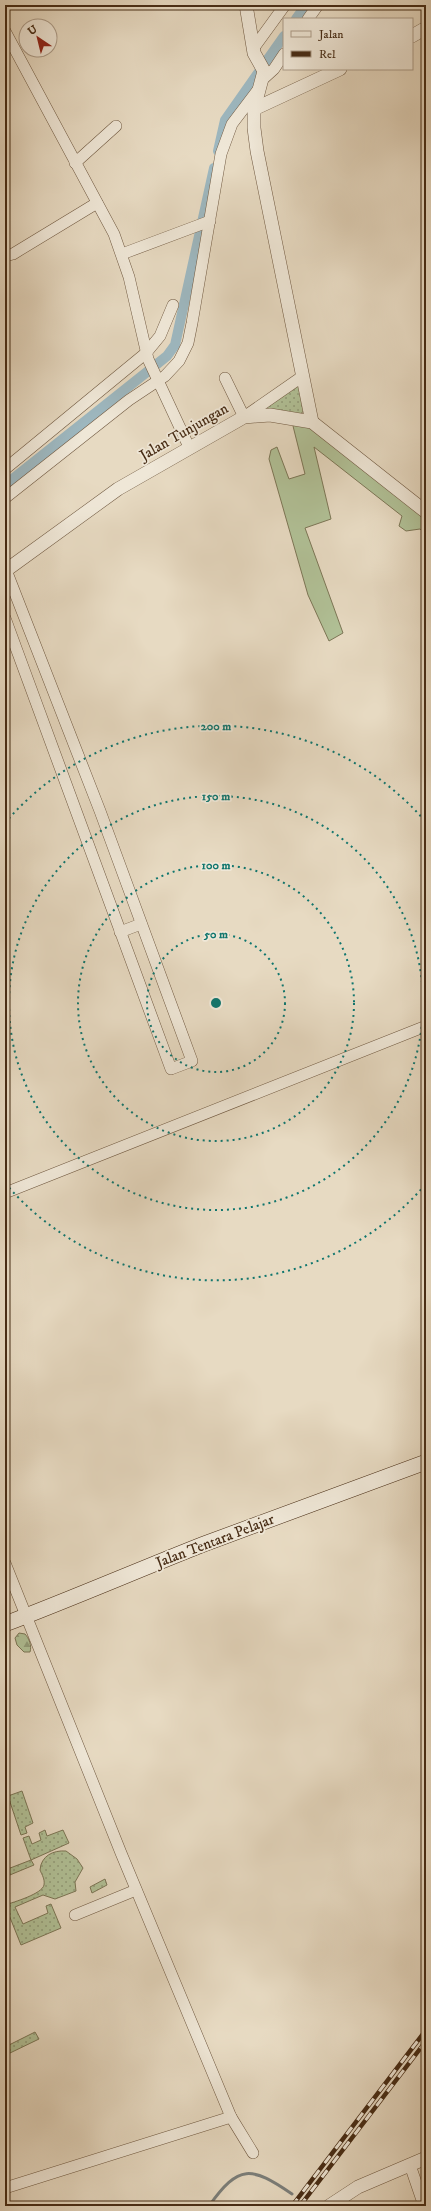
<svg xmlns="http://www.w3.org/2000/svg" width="431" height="2211" font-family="'IM FELL DW Pica',serif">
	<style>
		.grass { fill: #b1c197; stroke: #7c7656 }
		.forest { fill: url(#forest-firs); stroke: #7c7656 }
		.garden { fill: url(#garden-dots); stroke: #7c7656 }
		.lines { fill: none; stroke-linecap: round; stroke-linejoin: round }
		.stream { stroke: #7b7f7b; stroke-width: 3 }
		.canal { stroke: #9db7bf; stroke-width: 10 }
		.minor-casing { stroke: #6f5840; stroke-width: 12 }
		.tertiary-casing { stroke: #6f5840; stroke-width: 14 }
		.secondary-casing { stroke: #472c15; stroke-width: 16 }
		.minor { stroke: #efe7d7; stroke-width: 11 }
		.tertiary { stroke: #efe7d7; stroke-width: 13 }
		.secondary { stroke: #efe7d7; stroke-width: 15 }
		.rail-casing { stroke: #472c15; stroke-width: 4.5 }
		.rail { stroke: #efe7d7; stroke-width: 3; stroke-dasharray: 9; stroke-linecap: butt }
		.ring { fill: none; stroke: #0f766e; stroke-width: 2; stroke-dasharray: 2 4 }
		.labels { text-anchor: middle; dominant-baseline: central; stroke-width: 3.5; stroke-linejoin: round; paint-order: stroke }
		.street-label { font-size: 15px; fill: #472c15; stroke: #efe7d7 }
		.centre { fill: #0f766e; stroke: #efe7d7; stroke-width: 2 }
		.ring-label { font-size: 12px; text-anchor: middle; font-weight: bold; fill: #0f766e; stroke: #efe7d7; stroke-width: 3.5; stroke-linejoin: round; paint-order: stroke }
	</style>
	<defs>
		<pattern id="forest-firs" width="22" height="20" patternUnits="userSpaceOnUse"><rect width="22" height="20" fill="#b1c197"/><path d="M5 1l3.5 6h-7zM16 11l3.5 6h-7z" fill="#929d7a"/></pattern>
		<pattern id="garden-dots" width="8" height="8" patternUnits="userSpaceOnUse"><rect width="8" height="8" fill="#b1c197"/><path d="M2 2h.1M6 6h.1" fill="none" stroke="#929d7a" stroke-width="1.8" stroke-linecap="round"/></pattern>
	</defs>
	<rect width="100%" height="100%" fill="#e7dac2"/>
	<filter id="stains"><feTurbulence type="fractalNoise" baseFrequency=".005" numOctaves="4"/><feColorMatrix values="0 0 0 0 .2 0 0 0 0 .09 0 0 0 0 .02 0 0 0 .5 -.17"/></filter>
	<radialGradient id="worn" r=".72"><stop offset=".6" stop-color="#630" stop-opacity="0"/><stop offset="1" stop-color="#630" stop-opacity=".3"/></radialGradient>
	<!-- grass -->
	<path class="grass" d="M 312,422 L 426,511 L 426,534 L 420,529 L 406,531 L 399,526 L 402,516 L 314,447 L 331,519 L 305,528 L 343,633 L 329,641 L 308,595 L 269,459 L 271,450 L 277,447 L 289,479 L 305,474 L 293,426 L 296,423 Z"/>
	<!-- forest -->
	<path class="forest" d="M 19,1633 L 25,1634 C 29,1638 32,1646 30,1652 L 24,1652 L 17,1645 L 15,1638 Z"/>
	<!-- garden -->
	<g class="garden">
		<path d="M 294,385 L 301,388 L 305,410 L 299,415 L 258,411 Z"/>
		<path d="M 22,1791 L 33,1823 L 25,1827 L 27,1833 L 21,1835 L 8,1796 Z"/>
		<path d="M 45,1830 L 47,1836 L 63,1830 L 69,1843 L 31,1860 L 34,1865 L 5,1877 L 5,1870 L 31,1860 L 23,1838 L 29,1836 L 32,1844 L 41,1840 L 39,1833 Z"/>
		<path d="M 66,1851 L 77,1859 L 83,1868 L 75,1882 L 76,1891 L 55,1899 L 43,1895 L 15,1907 L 23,1924 L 48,1913 L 46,1906 L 51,1904 L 61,1928 L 21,1945 L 5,1905 C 14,1902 42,1894 44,1885 C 45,1879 42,1875 40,1870 C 41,1856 53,1850 66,1851 Z"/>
		<path d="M 105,1879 L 107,1885 L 92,1893 L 90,1887 Z"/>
		<path d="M 35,2032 L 39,2039 L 10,2053 L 7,2046 Z"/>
	</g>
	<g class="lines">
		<!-- stream -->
		<path class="stream" d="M 209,2206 C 239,2164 251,2166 292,2194"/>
		<!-- canal -->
		<g class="canal">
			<path d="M 296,19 L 306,5"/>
			<path d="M 218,151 L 225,120 L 284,36"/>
			<path d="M 5,485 L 167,356 L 175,345 L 214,168"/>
		</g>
		<defs>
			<g id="minor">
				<path d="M 308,19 L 318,5"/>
				<path d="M 5,31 L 114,234 L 129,277 L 148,359 L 189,447"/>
				<path d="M 253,49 L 285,5"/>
				<path d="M 263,79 L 274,69 L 284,54"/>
				<path d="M 75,163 L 116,126"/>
				<path d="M 122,254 L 210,221"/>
				<path d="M 5,256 L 13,254 L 97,203"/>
				<path d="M 225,378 L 244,417 L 303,376"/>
				<path d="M 5,469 L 146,353 L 160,336 L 173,305"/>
				<path d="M 5,498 L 129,400 L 165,376 L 179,361 L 188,343 L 192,323 L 221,154 L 232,124 L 260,87"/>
				<path d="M 5,618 L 171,1069 L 192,1061 L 100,811 L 6,570"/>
				<path d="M 120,932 L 141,924"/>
				<path d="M 5,1193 L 426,1026"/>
				<path d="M 5,1563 L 121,1853 L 231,2117 L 253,2153"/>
				<path d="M 75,1915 L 136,1890"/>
				<path d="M 410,2165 L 424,2206"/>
				<path d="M 5,2188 L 231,2117"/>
			</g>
			<g id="tertiary">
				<path d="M 246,5 L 254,53 L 264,71 L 254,109 L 254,128 L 257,151 L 312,422"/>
				<path d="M 412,36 L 426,28"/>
				<path d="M 254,109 L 340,69"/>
				<path d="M 5,571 L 118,489 L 244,417 L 270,415 L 312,422 L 426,512"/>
				<path d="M 329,2206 L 358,2187 L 426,2158"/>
			</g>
			<path id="secondary" d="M 5,1624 C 71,1599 138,1570 204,1544 C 278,1516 352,1490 426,1462"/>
		</defs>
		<!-- minor casing -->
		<use href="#minor" class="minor-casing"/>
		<!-- tertiary casing -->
		<use href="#tertiary" class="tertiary-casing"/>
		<!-- secondary casing -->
		<use href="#secondary" class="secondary-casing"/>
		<!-- minor -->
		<use href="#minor" class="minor"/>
		<!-- tertiary -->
		<use href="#tertiary" class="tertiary"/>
		<!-- secondary -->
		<use href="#secondary" class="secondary"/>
		<defs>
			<g id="rail">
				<path d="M 292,2206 L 426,2030"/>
				<path d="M 300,2206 L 426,2041"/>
			</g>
		</defs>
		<!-- rail casing -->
		<use href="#rail" class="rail-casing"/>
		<!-- rail -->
		<use href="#rail" class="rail"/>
	</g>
	<!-- distance rings -->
	<g class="ring">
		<circle cx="216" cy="1003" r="69"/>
		<circle cx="216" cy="1003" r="138"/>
		<circle cx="216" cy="1003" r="207"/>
		<path d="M425 1185A277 277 0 0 1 5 1183M5 823A277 277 0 0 1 425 821"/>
	</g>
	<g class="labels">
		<!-- street labels -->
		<g class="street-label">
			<text transform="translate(184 432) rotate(-30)">Jalan Tunjungan</text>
			<text transform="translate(215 1541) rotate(-21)">Jalan Tentara Pelajar</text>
		</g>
	</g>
	<circle cx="216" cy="1003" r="6" class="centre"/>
	<g class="ring-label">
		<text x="216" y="730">200 m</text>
		<text x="216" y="800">150 m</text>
		<text x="216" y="869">100 m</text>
		<text x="216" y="938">50 m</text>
	</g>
	<!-- margin -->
	<rect width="431" height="2211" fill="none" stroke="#e7dac2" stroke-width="20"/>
	<rect x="6" y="6" width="419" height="2199" fill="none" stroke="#472c15" stroke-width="2"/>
	<rect x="10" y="10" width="411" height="2191" fill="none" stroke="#472c15"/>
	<!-- legend -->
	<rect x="283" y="18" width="130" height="52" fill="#efe7d7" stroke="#ac9c89"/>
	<rect x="291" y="31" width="20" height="6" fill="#efe7d7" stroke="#ac9c89"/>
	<text x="319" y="38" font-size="12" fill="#472c15">Jalan</text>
	<rect x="291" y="51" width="20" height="6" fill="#472c15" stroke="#ac9c89"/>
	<text x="319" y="58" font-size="12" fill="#472c15">Rel</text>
	<!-- north arrow -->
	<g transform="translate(38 38) rotate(325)"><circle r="19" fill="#efe7d7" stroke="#ac9c89"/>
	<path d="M0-3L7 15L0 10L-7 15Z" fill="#8f2418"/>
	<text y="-6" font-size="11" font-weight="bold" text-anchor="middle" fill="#472c15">U</text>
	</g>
	<rect width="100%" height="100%" filter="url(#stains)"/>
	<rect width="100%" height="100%" fill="url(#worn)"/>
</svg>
